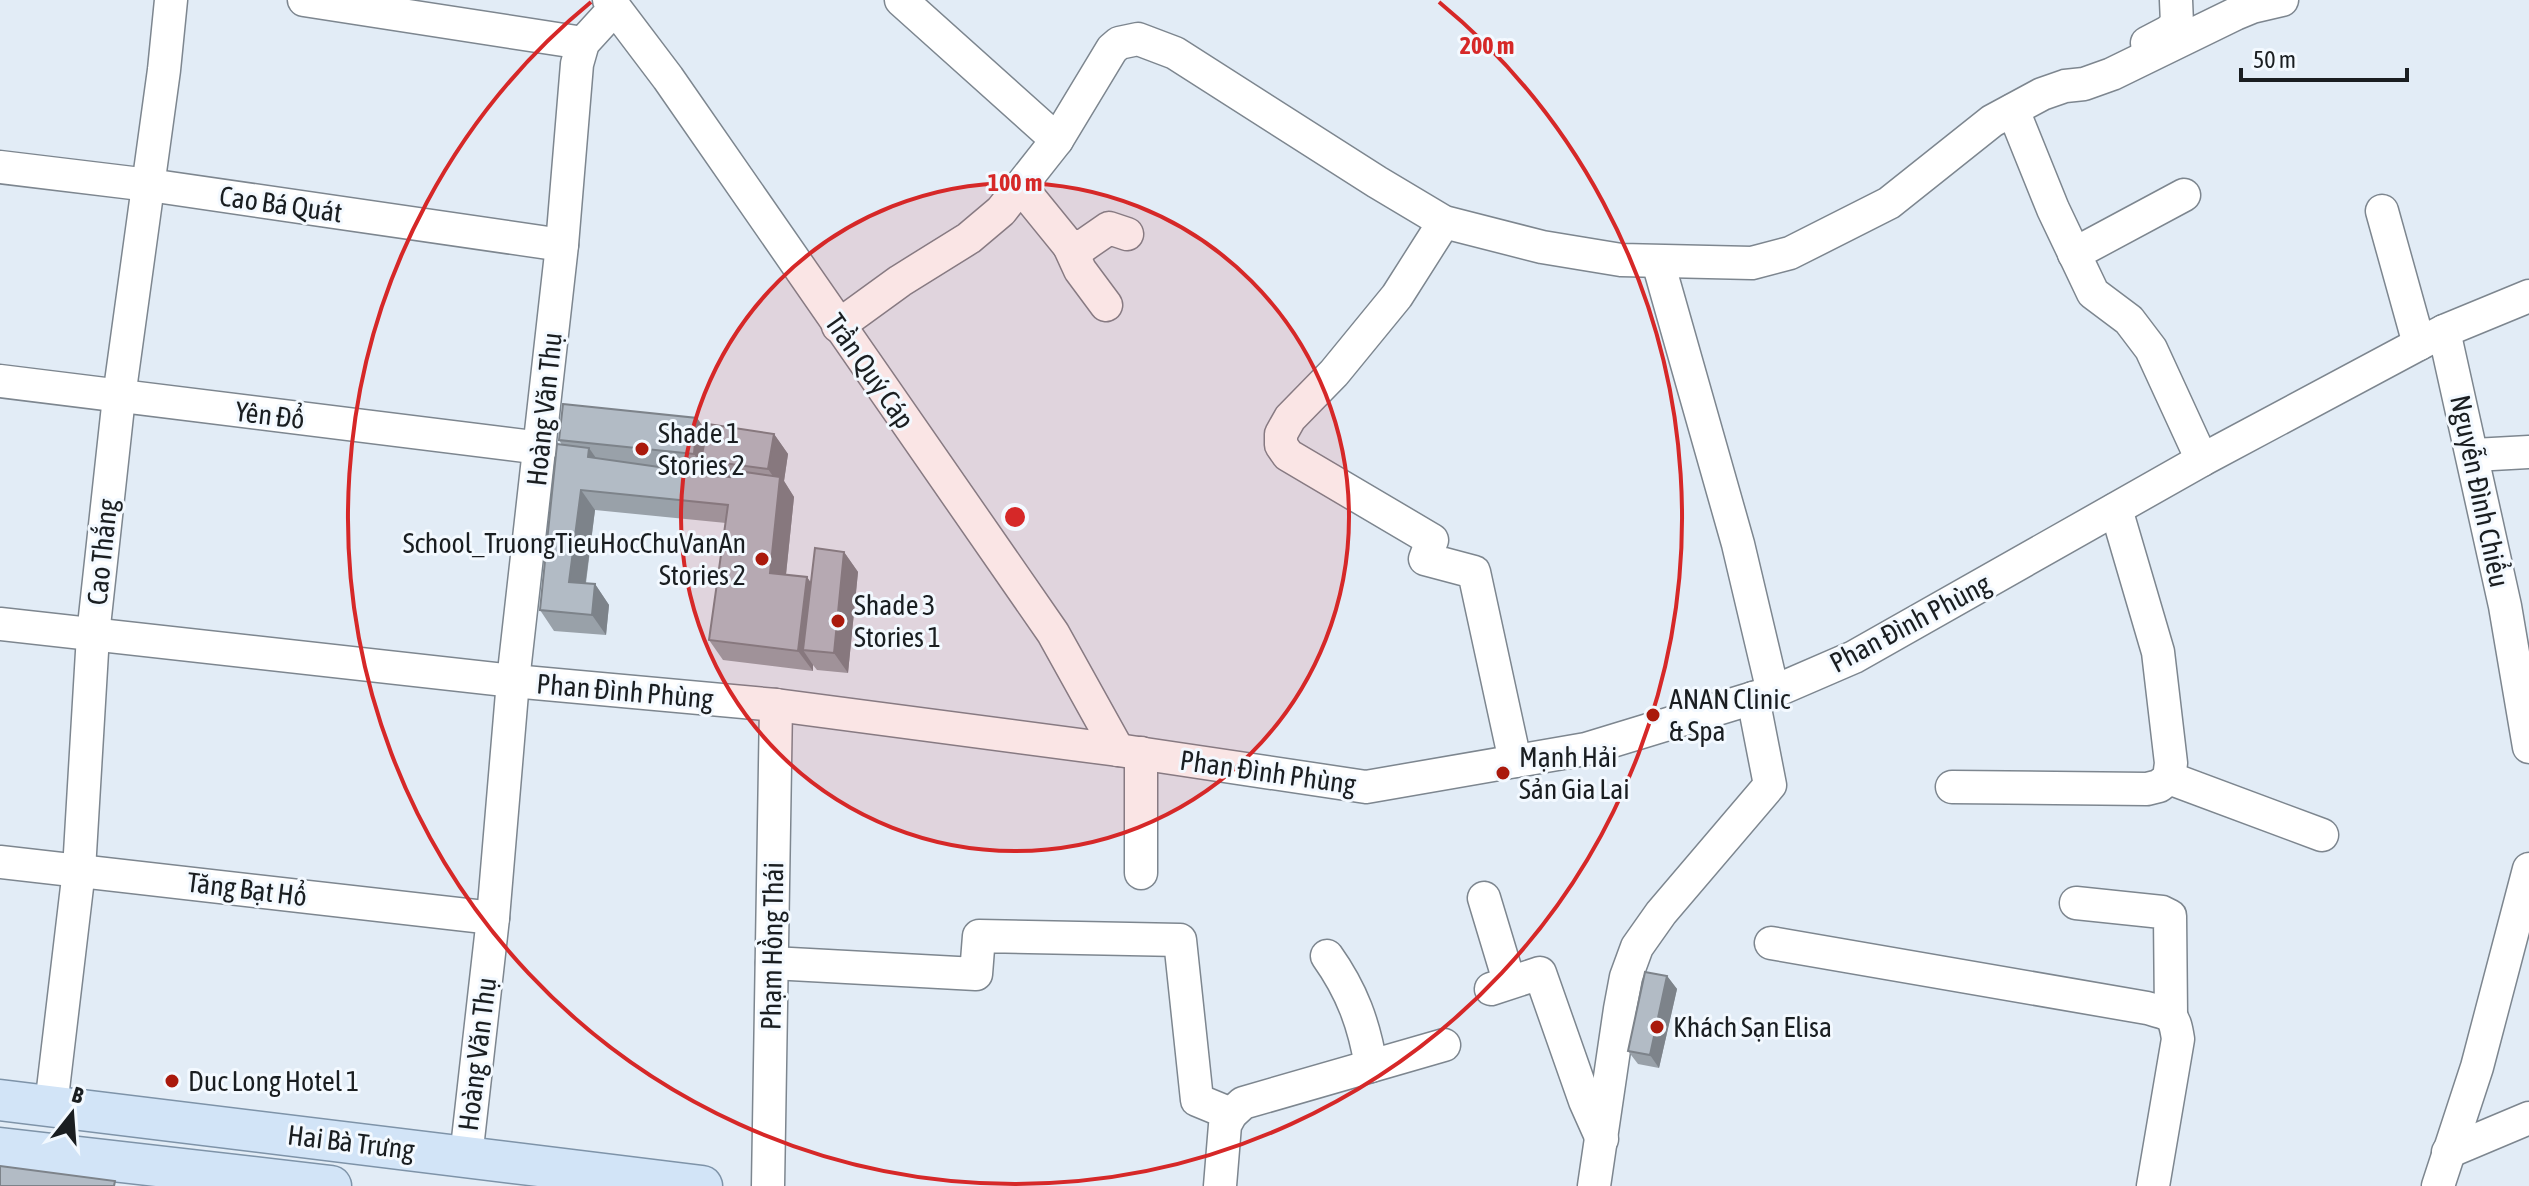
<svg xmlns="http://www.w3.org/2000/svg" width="2529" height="1186" font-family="'Asap Condensed',sans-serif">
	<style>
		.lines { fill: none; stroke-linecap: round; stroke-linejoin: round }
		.minor-casing { stroke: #7d868f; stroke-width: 35 }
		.major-casing { stroke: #7e93a8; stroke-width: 43 }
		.minor { stroke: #fff; stroke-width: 32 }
		.major { stroke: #d2e4f7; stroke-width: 40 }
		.wall { fill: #99a1a9 }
		.shaded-wall { fill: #7d838a }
		.building { fill: #b2bbc5; stroke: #7d838a; stroke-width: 2 }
		.ring { fill: none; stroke: #d62828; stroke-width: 4 }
		.poi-dot { fill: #aa190c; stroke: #f3f9ff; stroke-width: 3 }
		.labels { text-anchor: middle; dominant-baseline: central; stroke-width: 6; stroke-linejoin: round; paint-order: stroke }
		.street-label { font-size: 28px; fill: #1a1e21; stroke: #f3f9ff }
		.poi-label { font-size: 28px; fill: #1a1e21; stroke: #f3f9ff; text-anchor: start }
		.centre { fill: #d62828; stroke: #f3f9ff; stroke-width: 4 }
		.ring-label { font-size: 24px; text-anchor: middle; font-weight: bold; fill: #d62828; stroke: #f3f9ff; stroke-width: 6; stroke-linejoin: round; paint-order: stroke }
	</style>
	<rect width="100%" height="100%" fill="#e2ecf6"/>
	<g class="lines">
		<defs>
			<g id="minor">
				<path d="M 304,0 L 583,43"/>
				<path d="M 609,0 L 668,78 L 1053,633 L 1118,750"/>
				<path d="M 901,0 L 1057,140"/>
				<path d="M 2147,43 L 2168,32 L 2177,24 L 2176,0"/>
				<path d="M 2013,110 L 2053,209 L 2093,293 L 2129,320 L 2151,349 L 2202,460"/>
				<path d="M 0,167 L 149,185 L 562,245"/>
				<path d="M 1021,187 L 1069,246 L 1083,246 L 1109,228 L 1127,234"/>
				<path d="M 2382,211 L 2419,344"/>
				<path d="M 1444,222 L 1397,296 L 1334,373 L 1290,418 L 1281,434 L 1281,445 L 1288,455 L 1432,540 L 1425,559 L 1474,572 L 1515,761"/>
				<path d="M 1069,246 L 1080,270 L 1106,305"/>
				<path d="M 2074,254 L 2184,195"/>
				<path d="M 1658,262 L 1738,544 L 1773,692"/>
				<path d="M 838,326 L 900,281 L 969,238 L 1001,211 L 1057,140 L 1112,49 L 1119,43 L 1138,39 L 1175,53 L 1377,182 L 1444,222 L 1542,247 L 1621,260 L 1752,263 L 1790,253 L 1889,203 L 1992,121 L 2042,94 L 2065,86 L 2084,84 L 2112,74 L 2235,14 L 2252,7 L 2282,0"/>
				<path d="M 2444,331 L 2505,606 L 2529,747"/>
				<path d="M 0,381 L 541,448"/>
				<path d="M 2474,455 L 2529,452"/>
				<path d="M 0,624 L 513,681 L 776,705 L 1118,750 L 1366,787 L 1586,749 L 1773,692 L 1854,657 L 2202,460 L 2419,344 L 2444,331 L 2529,296"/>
				<path d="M 1141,753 L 1141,873"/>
				<path d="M 2169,778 L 2322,835"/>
				<path d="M 1952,787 L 2147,789 L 2159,786 L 2169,778 L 2171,763 L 2158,652 L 2116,509"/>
				<path d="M 0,862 L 493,918"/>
				<path d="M 1484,898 L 1509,981"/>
				<path d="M 2076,903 L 2162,912 L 2170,916 L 2171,1015"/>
				<path d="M 1771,943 L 2147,1008 C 2171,1015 2174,1013 2178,1039 L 2153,1186"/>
				<path d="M 1327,956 C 1352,991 1364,1024 1371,1066"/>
				<path d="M 772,963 L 976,974 L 979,936 L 1180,940 L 1197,1100 L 1231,1114"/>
				<path d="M 1491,989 L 1540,973 L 1585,1101 L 1602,1139"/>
				<path d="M 51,1106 L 79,870 L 93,635 L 119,397 L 164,70 L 171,0"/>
				<path d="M 2448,1152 L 2529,1118"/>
				<path d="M 466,1157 L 493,918 L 513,681 L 562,245 L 577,64 L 583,43 L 615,8"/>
				<path d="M 768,1186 L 776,705"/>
				<path d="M 1220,1186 L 1225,1125 L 1231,1114 L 1243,1103 L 1444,1045"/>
				<path d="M 1594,1186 L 1620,1009 L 1626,977 L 1637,947 L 1661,913 L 1770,785 L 1753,698"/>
				<path d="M 2438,1186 L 2477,1067 L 2529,869"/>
			</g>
			<g id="major">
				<path d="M 0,1100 L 702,1186"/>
				<path d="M 0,1148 L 331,1186"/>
			</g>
		</defs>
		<!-- minor casing -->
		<use href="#minor" class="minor-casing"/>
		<!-- major casing -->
		<use href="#major" class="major-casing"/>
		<!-- minor -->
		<use href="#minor" class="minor"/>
		<!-- major -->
		<use href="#major" class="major"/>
	</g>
	<!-- wall -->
	<g class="wall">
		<path d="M 697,418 L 706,432 L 774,434 L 788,454 L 784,481 L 794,497 L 786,575 L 807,577 L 811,583 L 844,552 L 858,572 L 848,673 L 817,670 L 813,665 L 813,671 L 723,660 L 709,640 L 726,523 L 595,510 L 586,583 L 595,584 L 609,605 L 606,635 L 554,631 L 540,610 L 562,445 L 559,440 Z"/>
		<path d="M 1667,976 L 1677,989 L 1659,1068 L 1638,1064 L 1628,1051 Z"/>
	</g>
	<!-- shaded-wall -->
	<g class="shaded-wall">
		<path d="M 697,418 L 711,438 L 701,460 L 708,469 L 708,474 L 694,454 Z"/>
		<path d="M 774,434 L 788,454 L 784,481 L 794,497 L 784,593 L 770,573 L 779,485 L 768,469 Z"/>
		<path d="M 589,448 L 603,468 L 588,457 Z"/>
		<path d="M 581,490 L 595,510 L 583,602 L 569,582 Z"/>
		<path d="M 844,552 L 858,572 L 848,673 L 834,653 Z"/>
		<path d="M 807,577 L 821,598 L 803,650 L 813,665 L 813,671 L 798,651 Z"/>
		<path d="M 595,584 L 609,605 L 606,635 L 592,615 Z"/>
		<path d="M 1667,976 L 1677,989 L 1659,1068 L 1650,1055 Z"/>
	</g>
	<!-- building -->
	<g class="building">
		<path d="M 563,404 L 697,418 L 694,454 L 559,440 Z"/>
		<path d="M 708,424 L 774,434 L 768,469 L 701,460 Z"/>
		<path d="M 557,444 L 589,448 L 588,457 L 730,477 L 731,470 L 780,477 L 770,573 L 807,577 L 798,651 L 709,640 L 728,505 L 581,490 L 569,582 L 595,584 L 592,615 L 540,610 Z"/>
		<path d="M 815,548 L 844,552 L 834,653 L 803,650 Z"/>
		<path d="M 1645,972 L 1667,976 L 1650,1055 L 1628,1051 Z"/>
		<path d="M 0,1166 L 115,1181 L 114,1186 L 0,1186 Z"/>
	</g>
	<!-- distance rings -->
	<circle cx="1015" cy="517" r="334" fill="#d62828" fill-opacity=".12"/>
	<g class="ring">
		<circle cx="1015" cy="517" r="334"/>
		<path d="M1439 2A667 667 0 1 1 591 2"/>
	</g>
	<!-- markers -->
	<g class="poi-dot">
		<circle cx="642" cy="449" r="8"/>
		<circle cx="762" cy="559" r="8"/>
		<circle cx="838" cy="621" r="8"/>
		<circle cx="1653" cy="715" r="8"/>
		<circle cx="1503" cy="773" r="8"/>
		<circle cx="1657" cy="1027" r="8"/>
		<circle cx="172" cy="1081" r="8"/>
	</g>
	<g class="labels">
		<!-- street labels -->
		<g class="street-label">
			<text transform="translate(281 204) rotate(8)">Cao Bá Quát</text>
			<text transform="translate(870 371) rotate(55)">Trần Quý Cáp</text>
			<text transform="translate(544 409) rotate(-84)">Hoàng Văn Thụ</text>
			<text transform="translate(270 415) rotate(7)">Yên Đổ</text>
			<text transform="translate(2480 491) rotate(78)">Nguyễn Đình Chiểu</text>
			<text transform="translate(102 552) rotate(-84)">Cao Thắng</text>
			<text transform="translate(1910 623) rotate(-28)">Phan Đình Phùng</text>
			<text transform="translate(625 691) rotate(5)">Phan Đình Phùng</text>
			<text transform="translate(1268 772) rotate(8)">Phan Đình Phùng</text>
			<text transform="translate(247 889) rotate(7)">Tăng Bạt Hổ</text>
			<text transform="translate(772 946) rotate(-89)">Phạm Hồng Thái</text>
			<text transform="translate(477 1054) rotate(-83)">Hoàng Văn Thụ</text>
			<text transform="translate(351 1142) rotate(7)">Hai Bà Trưng</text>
		</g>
		<!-- poi labels -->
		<g class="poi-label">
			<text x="658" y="433">Shade 1<tspan x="658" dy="32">Stories 2</tspan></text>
			<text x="746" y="543" text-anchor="end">School_TruongTieuHocChuVanAn<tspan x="746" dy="32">Stories 2</tspan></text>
			<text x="854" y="605">Shade 3<tspan x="854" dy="32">Stories 1</tspan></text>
			<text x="1669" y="699">ANAN Clinic<tspan x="1669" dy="32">&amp; Spa</tspan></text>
			<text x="1519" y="757">Mạnh Hải<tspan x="1519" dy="32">Sản Gia Lai</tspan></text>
			<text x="1673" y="1027">Khách Sạn Elisa</text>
			<text x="188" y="1081">Duc Long Hotel 1</text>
		</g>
	</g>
	<circle cx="1015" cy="517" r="12" class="centre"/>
	<g class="ring-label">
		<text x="1487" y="54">200 m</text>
		<text x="1015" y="191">100 m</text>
	</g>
	<!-- north arrow -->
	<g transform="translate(72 1114) rotate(17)" stroke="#f3f9ff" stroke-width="6" paint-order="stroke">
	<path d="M0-6L14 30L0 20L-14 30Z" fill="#1a1e21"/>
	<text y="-12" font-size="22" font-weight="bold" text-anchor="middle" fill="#1a1e21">B</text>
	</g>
	<!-- scale -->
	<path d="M2241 68v12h166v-12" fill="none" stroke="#1a1e21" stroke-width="4"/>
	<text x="2253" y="68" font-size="24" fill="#1a1e21" stroke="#f3f9ff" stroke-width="6" paint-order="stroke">50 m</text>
</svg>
